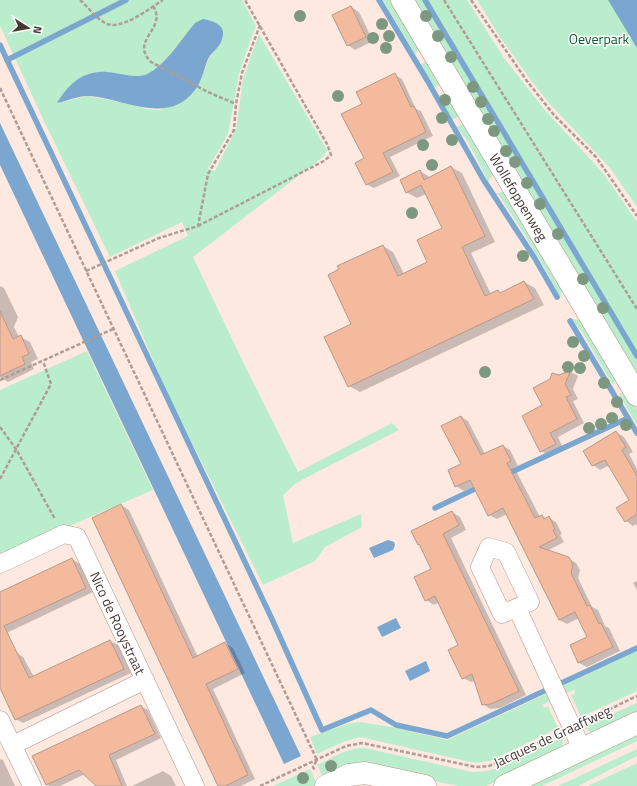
<svg xmlns="http://www.w3.org/2000/svg" width="637" height="786" font-family="'Titillium Web',sans-serif">
	<style>
		.green { fill: #baedcc; fill-rule: evenodd }
		.water { fill: #7aa6cf }
		.shadow { fill: #0003 }
		.lines { fill: none; stroke-linecap: round; stroke-linejoin: round }
		.stream { stroke: #7aa6cf; stroke-width: 5.5 }
		.building { fill: #f4ba9e; stroke: #b7998b }
		.minor-casing { stroke: #b39587; stroke-width: 19 }
		.tertiary-casing { stroke: #b39587; stroke-width: 23 }
		.path { stroke: #ae9d95; stroke-width: 2.5; stroke-dasharray: 4 2; stroke-linecap: butt }
		.minor { stroke: #fff; stroke-width: 18 }
		.tertiary { stroke: #fff; stroke-width: 22 }
		.tree { fill: #7d9881 }
		.labels { text-anchor: middle; dominant-baseline: central; stroke-width: 3; stroke-linejoin: round; paint-order: stroke }
		.park-label { font-size: 14px; fill: #145634; stroke: #fff }
		.street-label { font-size: 14px; fill: #453832; stroke: #fff }
	</style>
	<rect width="100%" height="100%" fill="#fde9e0"/>
	<!-- green -->
	<g class="green">
		<path d="M 0,0 L 242,0 L 256,26 L 249,44 L 239,74 L 228,134 L 208,169 L 215,171 L 236,129 L 243,79 L 259,34 L 327,150 L 324,156 L 193,257 L 242,360 L 298,472 L 392,423 L 399,430 L 296,483 L 283,495 L 293,543 L 361,514 L 362,527 L 325,547 L 315,561 L 263,585 L 168,395 L 115,271 L 188,236 L 182,222 L 110,257 L 43,119 L 0,26 ZM 195,23 L 223,36 L 219,46 L 209,58 L 200,81 L 160,110 L 146,109 L 135,105 L 88,96 L 57,103 L 100,72 C 114,74 133,80 146,75 C 162,68 183,37 195,23 Z"/>
		<path d="M 383,0 L 394,0 L 421,46 L 415,54 Z"/>
		<path d="M 410,0 L 467,0 L 504,58 L 544,109 L 603,173 L 637,222 L 637,380 Z"/>
		<path d="M 477,0 L 637,0 L 637,207 L 610,168 L 549,103 L 530,79 L 500,37 Z"/>
		<path d="M 425,62 L 430,62 L 441,79 L 438,86 L 434,88 L 420,65 Z"/>
		<path d="M 442,94 L 450,95 L 461,112 L 458,117 L 452,120 L 438,96 Z"/>
		<path d="M 463,124 L 468,124 L 495,171 L 488,182 L 486,177 L 468,142 L 457,127 Z"/>
		<path d="M 507,191 L 562,290 L 560,298 C 543,262 520,228 499,195 L 495,194 Z"/>
		<path d="M 570,318 L 581,321 L 618,378 L 614,381 L 615,383 L 613,385 L 582,332 Z"/>
		<path d="M 87,351 L 153,490 L 83,520 L 0,559 L 0,390 Z"/>
		<path d="M 622,393 L 623,396 L 627,393 L 637,409 L 637,425 L 619,394 Z"/>
		<path d="M 637,651 L 637,691 L 581,717 L 571,695 L 575,694 L 574,690 L 566,693 L 562,686 Z"/>
		<path d="M 546,694 L 550,701 L 542,705 L 544,708 L 548,706 L 558,728 L 490,761 L 475,763 L 360,737 L 345,741 L 317,754 L 310,737 L 347,724 L 359,722 L 392,727 L 447,740 Z"/>
		<path d="M 637,703 L 637,715 L 595,733 L 590,732 L 583,727 Z"/>
		<path d="M 637,730 L 637,741 L 542,786 L 519,786 Z"/>
		<path d="M 564,737 L 562,746 L 556,754 L 486,786 L 458,786 L 369,767 L 325,781 L 317,765 C 332,758 348,747 365,748 L 472,772 C 481,772 489,771 497,768 Z"/>
		<path d="M 637,749 L 637,756 L 578,786 L 558,786 Z"/>
		<path d="M 637,763 L 637,786 L 588,786 Z"/>
		<path d="M 310,769 L 317,785 L 314,786 L 273,786 Z"/>
	</g>
	<!-- water -->
	<g class="water">
		<path d="M 608,0 L 637,0 L 637,48 Z"/>
		<path d="M 203,19 C 217,22 228,26 221,42 C 218,49 211,53 208,59 C 204,69 202,81 195,90 C 168,126 125,99 90,96 C 81,95 66,101 57,103 C 67,87 78,74 99,72 C 107,71 118,74 126,75 C 133,76 141,77 147,74 C 165,66 182,38 195,23 Z"/>
		<path d="M 0,123 L 301,756 L 284,764 L 0,165 Z"/>
		<path d="M 388,540 L 394,542 L 395,545 L 393,550 L 374,558 L 369,548 Z"/>
		<path d="M 396,618 L 401,628 L 382,637 L 377,627 Z"/>
		<path d="M 426,661 L 430,671 L 410,681 L 405,671 Z"/>
	</g>
	<!-- shadow -->
	<g class="shadow">
		<path d="M 351,7 L 359,12 L 373,41 L 355,50 L 348,45 Z"/>
		<path d="M 395,75 L 402,79 L 416,109 L 421,111 L 433,136 L 390,157 L 400,176 L 374,188 L 366,184 L 363,105 Z"/>
		<path d="M 451,167 L 462,173 L 495,242 L 471,253 L 491,294 L 498,291 L 501,293 L 524,282 L 535,288 L 544,305 L 360,392 L 349,386 L 353,324 L 383,246 L 393,252 L 404,274 L 429,263 L 443,228 L 426,194 L 417,198 L 406,192 L 420,171 L 431,178 Z"/>
		<path d="M 0,286 L 4,288 L 18,317 L 14,327 L 19,337 L 20,337 L 30,342 L 38,359 L 31,362 L 34,369 L 8,382 L 0,377 Z"/>
		<path d="M 571,372 L 578,376 L 573,389 L 578,399 L 573,401 L 584,423 L 558,437 L 563,448 L 548,455 L 541,451 L 543,406 L 559,376 Z"/>
		<path d="M 461,417 L 468,421 L 485,454 L 503,446 L 510,450 L 518,466 L 514,467 L 540,517 L 542,516 L 547,519 L 549,518 L 556,522 L 562,534 L 560,535 L 564,542 L 547,551 L 568,558 L 576,563 L 580,570 L 578,578 L 592,607 L 598,610 L 605,626 L 609,628 L 620,651 L 587,667 L 579,663 L 571,646 L 588,638 L 579,618 L 567,624 L 559,620 L 507,514 L 497,519 L 489,515 L 474,486 L 464,491 L 456,486 L 462,465 Z"/>
		<path d="M 616,432 L 624,437 L 633,452 L 629,454 L 637,469 L 637,527 L 636,524 L 633,526 L 626,521 L 630,499 L 610,465 L 600,470 L 593,465 Z"/>
		<path d="M 121,505 L 129,510 L 198,657 L 225,643 L 233,648 L 245,673 L 213,689 L 255,779 L 241,786 L 219,786 Z"/>
		<path d="M 452,512 L 460,517 L 466,530 L 451,538 L 526,695 L 500,708 L 490,709 L 483,704 L 475,681 L 471,682 L 463,678 L 460,646 L 439,602 L 434,605 L 426,600 L 433,570 L 421,545 Z"/>
		<path d="M 72,559 L 80,564 L 93,592 L 0,636 L 0,593 Z"/>
		<path d="M 637,581 L 637,590 L 633,583 Z"/>
		<path d="M 110,641 L 118,645 L 131,673 L 23,723 L 16,719 L 0,685 L 0,660 L 16,652 L 23,657 L 34,677 Z"/>
		<path d="M 141,706 L 148,710 L 161,738 L 116,760 L 127,786 L 98,786 L 85,774 L 60,786 L 50,786 L 47,784 Z"/>
		<path d="M 0,759 L 3,760 L 15,786 L 0,786 Z"/>
		<path d="M 163,771 L 171,776 L 176,786 L 132,786 Z"/>
	</g>
	<g class="lines">
		<!-- stream -->
		<g class="stream">
			<path d="M 379,0 L 427,80 L 483,179 L 534,257 L 557,297"/>
			<path d="M 425,0 L 637,356"/>
			<path d="M 0,45 L 271,617 L 322,730 L 371,710 L 396,725 L 447,736 L 637,648"/>
			<path d="M 7,60 L 126,0"/>
			<path d="M 570,321 L 637,433"/>
			<path d="M 505,475 L 628,418"/>
			<path d="M 435,508 L 481,486"/>
		</g>
	</g>
	<!-- building -->
	<g class="building">
		<path d="M 351,6 L 366,37 L 347,46 L 332,15 Z"/>
		<path d="M 395,73 L 411,107 L 414,106 L 426,132 L 383,153 L 393,172 L 366,185 L 355,163 L 364,158 L 341,114 L 362,104 L 356,92 Z"/>
		<path d="M 451,166 L 485,236 L 462,247 L 485,296 L 498,290 L 500,293 L 524,281 L 534,299 L 348,387 L 324,337 L 351,324 L 328,275 L 339,269 L 337,266 L 383,245 L 398,276 L 427,262 L 417,240 L 442,228 L 421,185 L 406,193 L 400,180 L 420,170 L 424,180 Z"/>
		<path d="M 0,311 L 13,339 L 21,335 L 29,354 L 22,357 L 25,364 L 0,376 Z"/>
		<path d="M 571,370 L 565,384 L 571,395 L 566,397 L 577,419 L 550,433 L 556,444 L 540,452 L 522,416 L 542,405 L 533,388 L 550,379 L 552,373 L 559,375 Z"/>
		<path d="M 461,416 L 481,455 L 503,445 L 511,461 L 507,463 L 535,518 L 542,515 L 544,519 L 549,516 L 555,529 L 553,530 L 557,538 L 539,547 L 569,557 L 573,565 L 571,573 L 587,606 L 590,605 L 599,624 L 601,623 L 613,647 L 578,663 L 570,645 L 587,637 L 575,612 L 559,620 L 503,508 L 488,516 L 470,480 L 455,487 L 448,470 L 461,464 L 441,426 Z"/>
		<path d="M 616,431 L 626,447 L 622,450 L 637,476 L 637,514 L 625,522 L 616,508 L 629,500 L 605,460 L 592,466 L 583,451 Z"/>
		<path d="M 121,504 L 193,658 L 225,642 L 238,669 L 206,684 L 248,775 L 225,786 L 218,786 L 92,518 Z"/>
		<path d="M 452,511 L 459,525 L 443,534 L 519,691 L 491,704 L 482,705 L 472,674 L 462,679 L 448,650 L 458,645 L 435,596 L 425,601 L 414,577 L 431,569 L 419,544 L 418,545 L 411,531 Z"/>
		<path d="M 72,558 L 86,588 L 4,626 L 18,655 L 29,678 L 110,640 L 124,669 L 15,720 L 0,688 L 0,592 Z"/>
		<path d="M 141,705 L 155,734 L 109,755 L 122,786 L 96,786 L 79,770 L 46,785 L 32,756 Z"/>
	</g>
	<g class="lines">
		<defs>
			<g id="minor">
				<path d="M 489,547 L 506,552 L 530,602 L 502,614 L 480,567 Z"/>
				<path d="M 0,564 L 64,534 L 77,537 L 195,786"/>
				<path d="M 517,608 L 582,749"/>
				<path d="M 0,720 L 32,786"/>
				<path d="M 13,745 L 145,680"/>
			</g>
			<g id="tertiary">
				<path d="M 402,0 L 637,395"/>
				<path d="M 326,786 L 349,775 L 365,773 L 425,786"/>
				<path d="M 505,786 L 637,723"/>
			</g>
		</defs>
		<!-- minor casing -->
		<use href="#minor" class="minor-casing"/>
		<!-- tertiary casing -->
		<use href="#tertiary" class="tertiary-casing"/>
		<!-- path -->
		<g class="path">
			<path d="M 80,0 C 88,7 96,18 105,23 C 120,32 150,8 163,0"/>
			<path d="M 444,0 L 637,309"/>
			<path d="M 471,0 L 527,81 L 554,115 L 596,157 L 637,216"/>
			<path d="M 153,6 C 168,29 129,40 151,62 L 208,92 L 236,104"/>
			<path d="M 0,88 L 317,760 L 313,767 L 315,771"/>
			<path d="M 198,226 L 324,161 L 331,155 L 327,144 L 245,0"/>
			<path d="M 86,271 L 159,238 L 198,226 L 208,174 L 234,130 L 236,104 L 242,73 L 260,25"/>
			<path d="M 0,380 L 113,329"/>
			<path d="M 0,427 L 16,449 L 55,519"/>
			<path d="M 0,479 L 51,384 L 43,361"/>
			<path d="M 587,720 L 637,696"/>
			<path d="M 260,786 L 346,746 L 362,743 L 476,767 L 489,766 L 557,734"/>
		</g>
		<!-- minor -->
		<use href="#minor" class="minor"/>
		<!-- tertiary -->
		<use href="#tertiary" class="tertiary"/>
	</g>
	<!-- trees -->
	<g class="tree">
		<circle cx="300" cy="16" r="6"/>
		<circle cx="426" cy="16" r="6"/>
		<circle cx="382" cy="24" r="6"/>
		<circle cx="389" cy="36" r="6"/>
		<circle cx="438" cy="36" r="6"/>
		<circle cx="373" cy="38" r="6"/>
		<circle cx="386" cy="48" r="6"/>
		<circle cx="451" cy="57" r="6"/>
		<circle cx="473" cy="87" r="6"/>
		<circle cx="338" cy="96" r="6"/>
		<circle cx="445" cy="100" r="6"/>
		<circle cx="481" cy="102" r="6"/>
		<circle cx="442" cy="118" r="6"/>
		<circle cx="488" cy="119" r="6"/>
		<circle cx="494" cy="131" r="6"/>
		<circle cx="452" cy="140" r="6"/>
		<circle cx="423" cy="145" r="6"/>
		<circle cx="506" cy="151" r="6"/>
		<circle cx="515" cy="162" r="6"/>
		<circle cx="432" cy="165" r="6"/>
		<circle cx="527" cy="183" r="6"/>
		<circle cx="540" cy="204" r="6"/>
		<circle cx="412" cy="213" r="6"/>
		<circle cx="558" cy="234" r="6"/>
		<circle cx="523" cy="256" r="6"/>
		<circle cx="583" cy="279" r="6"/>
		<circle cx="603" cy="308" r="6"/>
		<circle cx="573" cy="342" r="6"/>
		<circle cx="584" cy="356" r="6"/>
		<circle cx="568" cy="367" r="6"/>
		<circle cx="580" cy="368" r="6"/>
		<circle cx="485" cy="372" r="6"/>
		<circle cx="604" cy="383" r="6"/>
		<circle cx="617" cy="402" r="6"/>
		<circle cx="612" cy="418" r="6"/>
		<circle cx="601" cy="424" r="6"/>
		<circle cx="626" cy="425" r="6"/>
		<circle cx="589" cy="428" r="6"/>
		<circle cx="331" cy="766" r="6"/>
		<circle cx="303" cy="778" r="6"/>
	</g>
	<g class="labels">
		<!-- park labels -->
		<g class="park-label">
			<text x="599" y="38">Oeverpark</text>
		</g>
		<!-- street labels -->
		<g class="street-label">
			<text transform="translate(519 197) rotate(59)">Wollefoppenweg</text>
			<text transform="translate(118 623) rotate(65)">Nico de Rooystraat</text>
			<text transform="translate(552 736) rotate(-25)">Jacques de Graaffweg</text>
		</g>
	</g>
	<!-- north arrow -->
	<g transform="translate(28 28) rotate(101)" stroke="#ffffff" stroke-width="3" paint-order="stroke">
	<path d="M0-3L7 15L0 10L-7 15Z" fill="#453832"/>
	<text y="-6" font-size="11" font-weight="bold" text-anchor="middle" fill="#453832">N</text>
	</g>
</svg>
